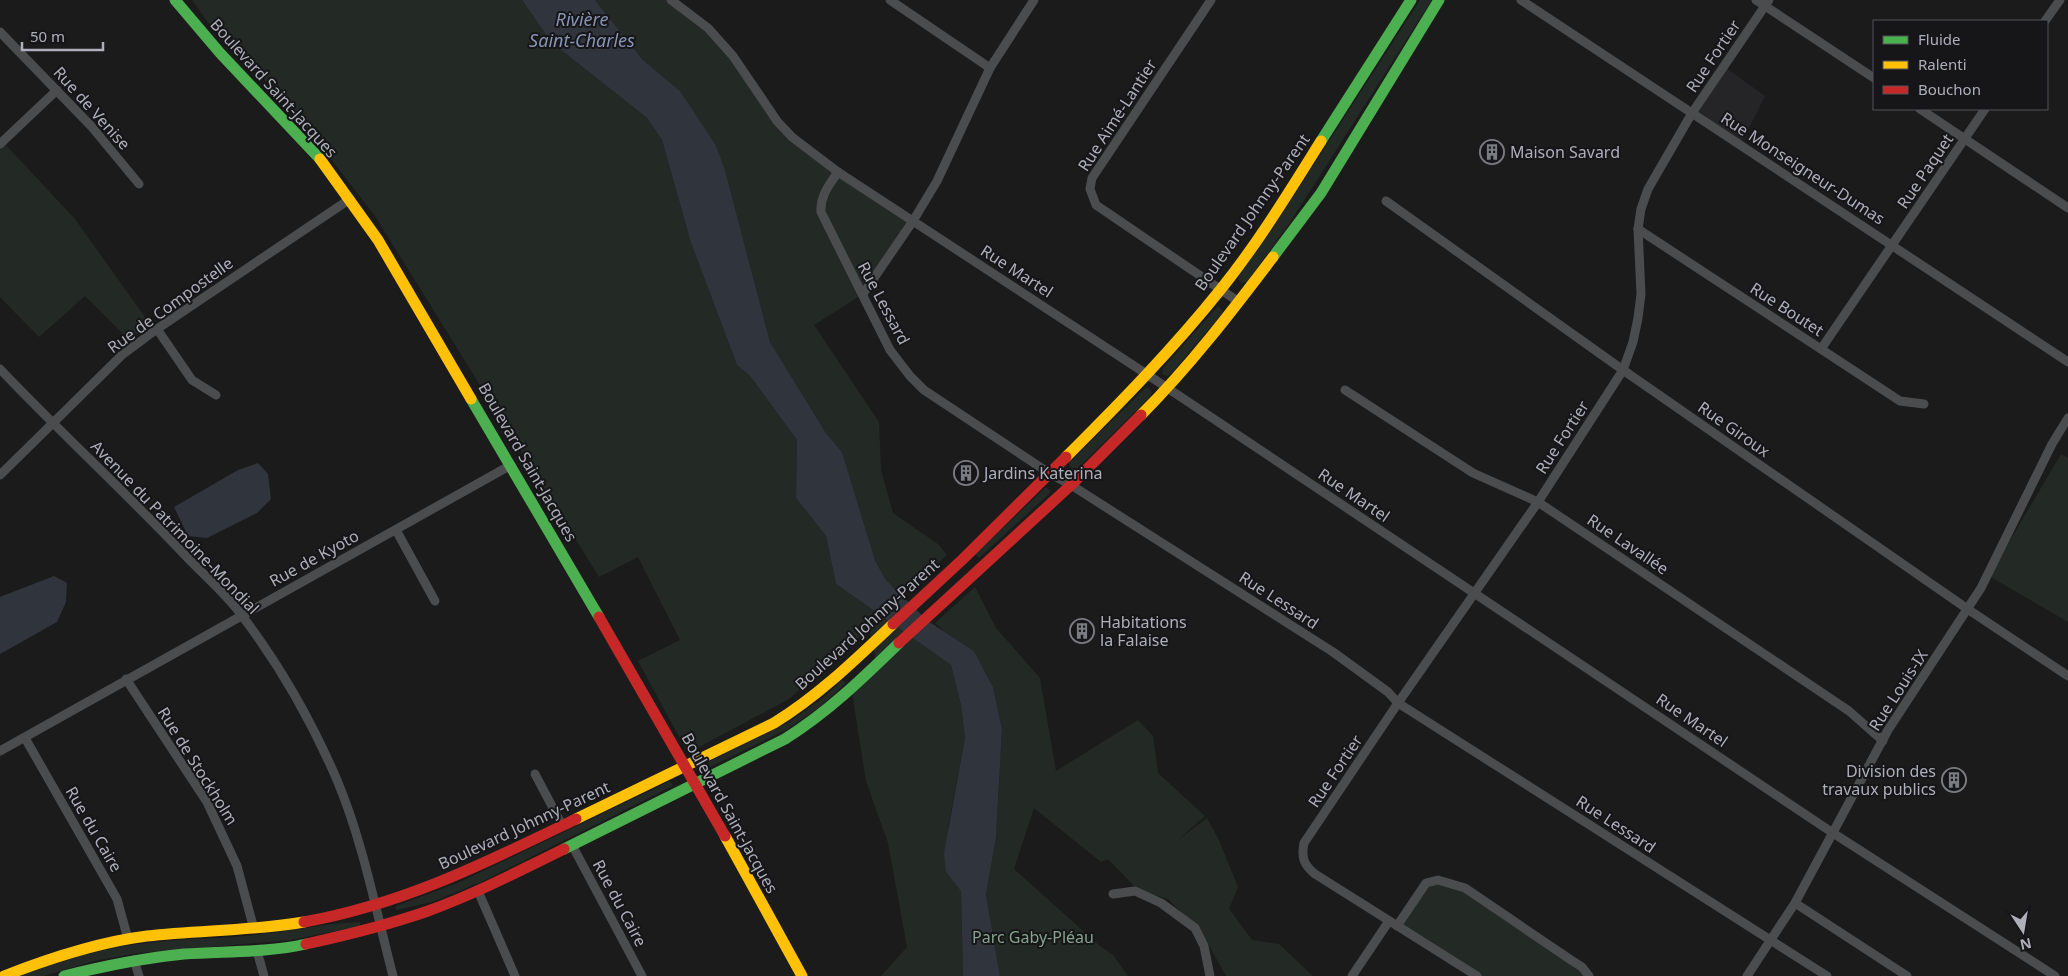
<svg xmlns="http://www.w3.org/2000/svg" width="2068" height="976" font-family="'Noto Sans',sans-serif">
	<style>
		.built { fill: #252527 }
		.green { fill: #232a25 }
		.water { fill: #2f343d }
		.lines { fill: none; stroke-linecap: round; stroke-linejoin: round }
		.street { stroke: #4b4c4e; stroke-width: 9 }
		.fast { stroke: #4caf50; stroke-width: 11 }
		.slow { stroke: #ffc107; stroke-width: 11 }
		.jam { stroke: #c62828; stroke-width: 11 }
		.labels { text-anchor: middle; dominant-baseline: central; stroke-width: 4; stroke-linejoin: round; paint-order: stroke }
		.street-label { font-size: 16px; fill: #aeafbb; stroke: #161518 }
		.poi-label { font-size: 16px; fill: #aeafbb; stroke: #161518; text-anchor: start }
		.park-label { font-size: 16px; fill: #86a58e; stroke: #161518 }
		.water-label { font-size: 18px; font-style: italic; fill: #8796b4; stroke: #161518 }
	</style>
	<rect width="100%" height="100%" fill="#1b1b1b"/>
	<!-- built -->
	<path class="built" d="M 1725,67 L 1765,96 L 1740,146 L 1692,113 Z"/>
	<!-- green -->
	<g class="green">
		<path d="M 192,0 L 522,0 L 551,42 L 647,118 L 662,140 L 691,243 L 737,365 L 750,376 L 797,440 L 796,498 L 826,536 L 836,584 L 951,665 L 961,705 L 965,738 L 948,828 L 946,872 L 961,890 L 963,976 L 881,976 L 907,947 L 888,843 L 866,781 L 852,693 L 878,669 L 869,629 L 789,699 L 688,753 L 638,661 L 680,640 L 638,557 L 599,577 L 375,216 L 286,101 L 213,29 Z"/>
		<path d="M 595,0 L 671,0 L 708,28 L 792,137 L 913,221 L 863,294 L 814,325 L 879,422 L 881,470 L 893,513 L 938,544 L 947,555 L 903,595 L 885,580 L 875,560 L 842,452 L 826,433 L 770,342 L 725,170 L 680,91 L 642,59 Z"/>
		<path d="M 1420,0 L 1432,0 L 1289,224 L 1247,282 L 1241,283 L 1238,279 L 1239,276 L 1271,231 Z"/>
		<path d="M 3,142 L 75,219 L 150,324 L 133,337 L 135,346 L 85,296 L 39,337 L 0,297 L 0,144 Z"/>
		<path d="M 1218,306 L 1223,311 L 1220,316 L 1170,375 L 1167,376 L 1162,374 L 1163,368 Z"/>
		<path d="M 1148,388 L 1152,392 L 1150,397 L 1077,469 L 1072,470 L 1069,464 L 1070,462 L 1144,389 Z"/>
		<path d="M 2061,454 L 2068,458 L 2068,622 L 1989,576 Z"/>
		<path d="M 1046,487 L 1051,491 L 1049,494 L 979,558 L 975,554 Z"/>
		<path d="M 975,587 L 996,628 L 1040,678 L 1056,771 L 1138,720 L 1153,736 L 1158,773 L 1205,816 L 1178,840 L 1207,818 L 1219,840 L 1238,887 L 1229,909 L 1252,940 L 1279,944 L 1313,976 L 1226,976 L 1202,933 L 1168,899 L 1139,891 L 1108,859 L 1101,862 L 1034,808 L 1014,869 L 1100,946 L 1113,955 L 1128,976 L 1000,976 L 986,895 L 996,837 L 1002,729 L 993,687 L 974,651 L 945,632 L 935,623 Z"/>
		<path d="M 842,680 L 846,683 L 822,705 L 788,729 L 710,767 L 708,762 L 789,722 L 824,697 Z"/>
		<path d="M 670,781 L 673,786 L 481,882 L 432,902 L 396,910 L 396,906 L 458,883 Z"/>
		<path d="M 1426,883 L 1450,883 L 1589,976 L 1477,976 L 1397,926 Z"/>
		<path d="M 360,922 L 360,926 L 291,940 L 138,953 L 94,961 L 44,976 L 20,976 C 64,959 109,946 156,942 C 189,938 222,939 254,935 C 290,932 324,923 360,922 Z"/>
	</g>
	<!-- water -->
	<g class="water">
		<path d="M 522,0 L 595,0 L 642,59 L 680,91 L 715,144 L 725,170 L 770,342 L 826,433 L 842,452 L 875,560 L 885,579 L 928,621 L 974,651 L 993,687 L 1002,729 L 996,837 L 986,895 L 1000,976 L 963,976 L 961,891 L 946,872 L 944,853 L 965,738 L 961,705 L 951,665 L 836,584 L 826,536 L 796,498 L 797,440 L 750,376 L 737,365 L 691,243 L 662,140 L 647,118 L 551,42 Z"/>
		<path d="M 258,463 L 268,474 L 271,499 L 257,513 L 207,538 L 188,536 L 174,507 L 238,470 Z"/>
		<path d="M 54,576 L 67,583 L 66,602 L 57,622 L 0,654 L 0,597 Z"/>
	</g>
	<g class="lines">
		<!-- street -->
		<g class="street">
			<path d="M 671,0 L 708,28 L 733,56 L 777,121 L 792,137 L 838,172 L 1148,375 L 1833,833 L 2055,976"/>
			<path d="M 890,0 L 990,68"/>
			<path d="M 1211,0 L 1092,178 L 1090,189 L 1096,205 L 1239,302"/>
			<path d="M 1521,0 L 2068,362"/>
			<path d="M 1756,0 L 1874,78"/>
			<path d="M 2045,21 L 2060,0"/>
			<path d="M 0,32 L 91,126 L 139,184"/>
			<path d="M 1920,109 L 2068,208"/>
			<path d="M 0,144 L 57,90"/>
			<path d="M 838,172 C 829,185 820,196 821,212 L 890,350 L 910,376 L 924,390 L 1049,473 L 1071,485 L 1333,652 L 1388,692 L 1398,703 L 1827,976"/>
			<path d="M 1386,201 L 1623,370 L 1969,610 L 2068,676"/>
			<path d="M 1638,229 L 1900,401 L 1924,404"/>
			<path d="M 863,294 L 913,221 L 937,181 L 990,68 L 1034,0"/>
			<path d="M 157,329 L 192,380 L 216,395"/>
			<path d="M 1821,349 L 1985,109"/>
			<path d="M 0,369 C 59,431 122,489 181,551 C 201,573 226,593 243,617 C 281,667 312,722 337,780 C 363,842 376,911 393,976"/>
			<path d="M 1345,390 L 1473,473 L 1538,502 L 1849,711 L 1883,741"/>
			<path d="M 0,475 L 122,355 L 157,329 L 350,199"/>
			<path d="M 396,530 L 435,601"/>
			<path d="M 126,679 L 207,802 L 237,866 L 254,929"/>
			<path d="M 25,738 L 117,899 L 128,939"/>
			<path d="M 0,751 L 511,465"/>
			<path d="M 535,774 L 562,825"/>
			<path d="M 572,845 L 642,976"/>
			<path d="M 478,891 L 515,976"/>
			<path d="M 1113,894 L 1135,891 L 1161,903 L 1195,928 L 1204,946 L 1210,976"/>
			<path d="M 1795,903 L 1907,976"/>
			<path d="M 1397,926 L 1426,883 L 1438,880 L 1465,888 L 1571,960 L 1582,967 L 1589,976"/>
			<path d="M 257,951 L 264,976"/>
			<path d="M 134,960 L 139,976"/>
			<path d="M 1352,976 L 1389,921"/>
			<path d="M 1477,976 L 1315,874 C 1304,865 1301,858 1304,843 L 1398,703 L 1538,502 L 1623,370 L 1633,342 L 1638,318 L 1641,294 L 1638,229 L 1641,209 L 1648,189 L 1692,113 L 1769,0"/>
			<path d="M 1747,976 L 1795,903 L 1888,730 L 1981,588 L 2052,444 L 2068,418"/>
		</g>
		<!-- fast -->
		<g class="fast">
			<path d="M 175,0 L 220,53 L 320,159"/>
			<path d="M 1321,141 L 1411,0"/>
			<path d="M 1273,257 L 1321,193 L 1439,0"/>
			<path d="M 471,399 L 599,617"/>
			<path d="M 564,849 L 785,739 C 828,712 863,678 899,643"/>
			<path d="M 64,976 C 104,966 143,958 184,954 C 225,951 266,953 306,944"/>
		</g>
		<!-- slow -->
		<g class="slow">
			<path d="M 320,159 L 378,240 L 471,399"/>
			<path d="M 1141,415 C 1190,366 1232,311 1273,257"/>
			<path d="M 1066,457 C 1120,403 1173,349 1221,289 C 1258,243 1289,192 1321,141"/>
			<path d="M 576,819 L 774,723 C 818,696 855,660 893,624"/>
			<path d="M 725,836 L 802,976"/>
			<path d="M 4,976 C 50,958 98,942 147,936 C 199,930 252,931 304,922"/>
		</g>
		<!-- jam -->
		<g class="jam">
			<path d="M 599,617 L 725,836"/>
			<path d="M 893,624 L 963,559 L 1066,457"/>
			<path d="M 899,643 L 1071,485 L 1141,415"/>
			<path d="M 304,922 C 404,904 485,863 576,819"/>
			<path d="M 306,944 C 347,935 388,925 428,911 C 475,894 519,871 564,849"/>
		</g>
	</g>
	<!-- icons -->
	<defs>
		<symbol id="building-ring" viewBox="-11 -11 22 22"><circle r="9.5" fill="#161518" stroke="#7b7b83" stroke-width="1.5"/><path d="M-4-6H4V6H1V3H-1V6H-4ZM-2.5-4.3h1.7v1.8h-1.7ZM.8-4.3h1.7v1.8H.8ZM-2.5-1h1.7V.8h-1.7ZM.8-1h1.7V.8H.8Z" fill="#7b7b83"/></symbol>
	</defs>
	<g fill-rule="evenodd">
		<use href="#building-ring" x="1478" y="138" width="28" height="28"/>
		<use href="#building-ring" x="952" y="459" width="28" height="28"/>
		<use href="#building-ring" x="1068" y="617" width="28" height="28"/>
		<use href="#building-ring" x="1940" y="766" width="28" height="28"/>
	</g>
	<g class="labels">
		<!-- street labels -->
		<g class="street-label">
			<text transform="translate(1713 56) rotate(-56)">Rue Fortier</text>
			<text transform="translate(274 88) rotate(48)">Boulevard Saint-Jacques</text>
			<text transform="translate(92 108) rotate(48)">Rue de Venise</text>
			<text transform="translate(1117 115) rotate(-57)">Rue Aimé-Lantier</text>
			<text transform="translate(1803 168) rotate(33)">Rue Monseigneur-Dumas</text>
			<text transform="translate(1925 171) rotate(-56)">Rue Paquet</text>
			<text transform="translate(1252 212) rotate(-55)">Boulevard Johnny-Parent</text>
			<text transform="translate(1017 271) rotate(33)">Rue Martel</text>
			<text transform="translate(884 303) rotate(62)">Rue Lessard</text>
			<text transform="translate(170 305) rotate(-36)">Rue de Compostelle</text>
			<text transform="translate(1787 309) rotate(33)">Rue Boutet</text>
			<text transform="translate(1734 429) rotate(35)">Rue Giroux</text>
			<text transform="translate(1562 437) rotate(-57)">Rue Fortier</text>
			<text transform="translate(528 462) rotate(60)">Boulevard Saint-Jacques</text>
			<text transform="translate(1354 495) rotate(34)">Rue Martel</text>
			<text transform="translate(175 527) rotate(46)">Avenue du Patrimoine-Mondial</text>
			<text transform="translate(1628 544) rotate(34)">Rue Lavallée</text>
			<text transform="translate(314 558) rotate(-29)">Rue de Kyoto</text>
			<text transform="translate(1279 600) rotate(33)">Rue Lessard</text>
			<text transform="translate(867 624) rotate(-42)">Boulevard Johnny-Parent</text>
			<text transform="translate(1898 690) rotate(-57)">Rue Louis-IX</text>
			<text transform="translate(1692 720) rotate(34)">Rue Martel</text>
			<text transform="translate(198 766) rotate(58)">Rue de Stockholm</text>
			<text transform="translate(1335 771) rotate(-56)">Rue Fortier</text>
			<text transform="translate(730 813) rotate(61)">Boulevard Saint-Jacques</text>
			<text transform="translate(1616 824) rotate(33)">Rue Lessard</text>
			<text transform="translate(524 825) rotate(-25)">Boulevard Johnny-Parent</text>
			<text transform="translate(94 829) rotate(60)">Rue du Caire</text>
			<text transform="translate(620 903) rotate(62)">Rue du Caire</text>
		</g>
		<!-- poi labels -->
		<g class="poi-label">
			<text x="1510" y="152">Maison Savard</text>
			<text x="984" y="473">Jardins Katerina</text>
			<text x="1100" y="622">Habitations<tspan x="1100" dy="18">la Falaise</tspan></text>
			<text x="1936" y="771" text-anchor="end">Division des<tspan x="1936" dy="18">travaux publics</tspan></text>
		</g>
		<!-- park labels -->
		<g class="park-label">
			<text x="1033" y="937">Parc Gaby-Pléau</text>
		</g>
		<!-- water labels -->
		<g class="water-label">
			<text x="582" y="19">Rivière<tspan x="582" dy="21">Saint-Charles</tspan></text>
		</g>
	</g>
	<!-- legend -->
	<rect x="1873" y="20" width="175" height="90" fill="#161518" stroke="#535359"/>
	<rect x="1883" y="36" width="25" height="8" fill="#4caf50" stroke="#535359"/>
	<text x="1918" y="45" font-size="15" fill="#aeafbb">Fluide</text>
	<rect x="1883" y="61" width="25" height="8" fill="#ffc107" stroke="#535359"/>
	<text x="1918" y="70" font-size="15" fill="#aeafbb">Ralenti</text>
	<rect x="1883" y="86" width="25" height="8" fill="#c62828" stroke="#535359"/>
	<text x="1918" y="95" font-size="15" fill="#aeafbb">Bouchon</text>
	<!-- north arrow -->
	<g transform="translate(2023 931) rotate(168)" stroke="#161518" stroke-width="4" paint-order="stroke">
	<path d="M0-4L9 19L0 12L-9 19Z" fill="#aeafbb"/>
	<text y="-8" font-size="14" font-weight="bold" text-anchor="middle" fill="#aeafbb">N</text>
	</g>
	<!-- scale -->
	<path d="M22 42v8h81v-8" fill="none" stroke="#aeafbb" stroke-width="2.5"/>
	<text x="30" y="42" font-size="15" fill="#aeafbb" stroke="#161518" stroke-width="4" paint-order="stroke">50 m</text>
</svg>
